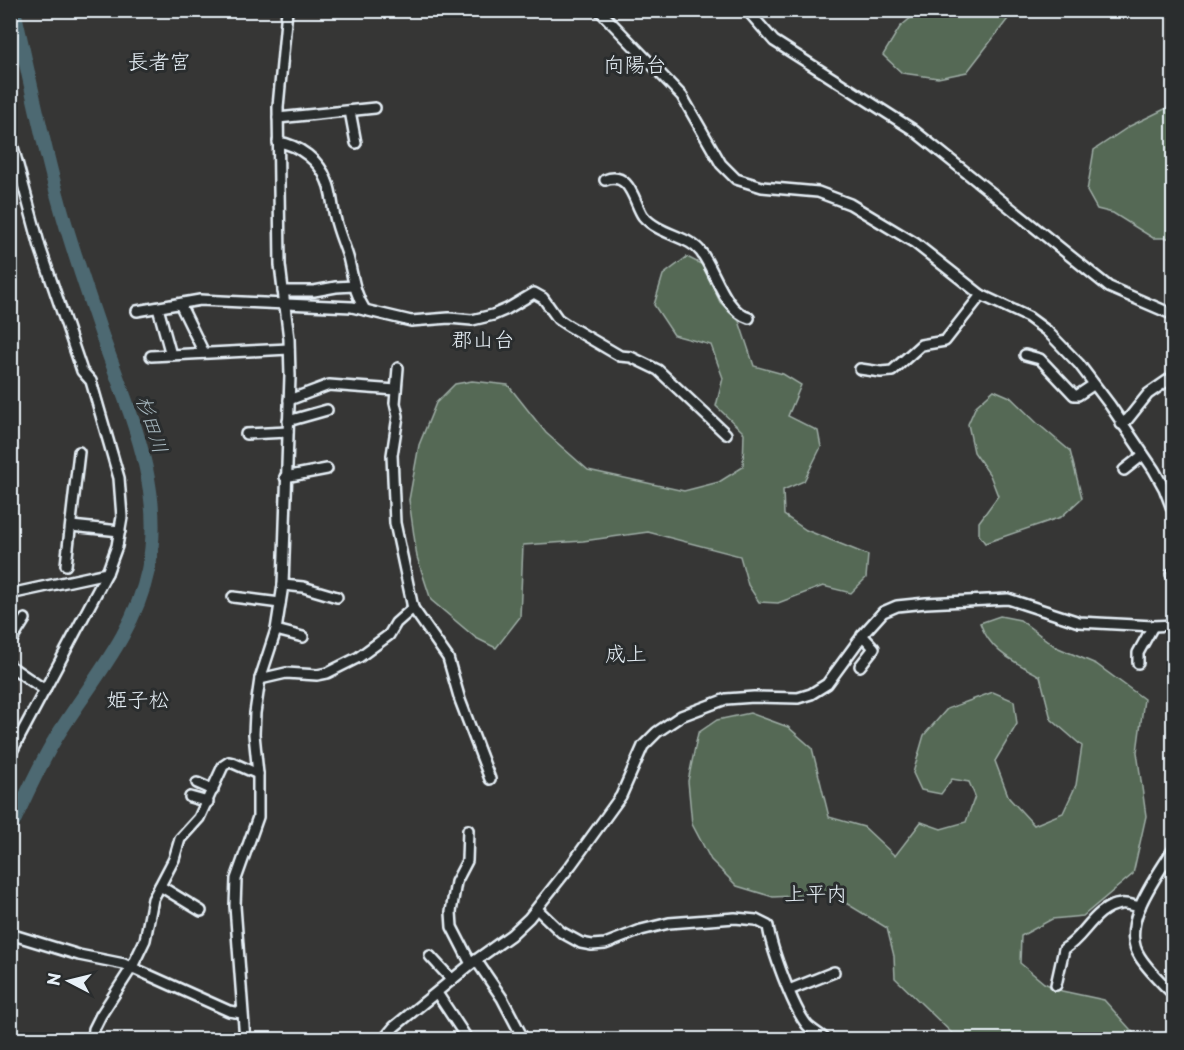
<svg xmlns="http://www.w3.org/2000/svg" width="1184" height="1050" font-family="'Playpen Sans','Klee One',sans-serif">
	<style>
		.green { fill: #556954; stroke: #9eada6; stroke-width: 1.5 }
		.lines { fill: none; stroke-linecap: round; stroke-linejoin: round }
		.river { stroke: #4d6972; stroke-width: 14 }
		.minor-casing { stroke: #e8f1f8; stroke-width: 14 }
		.minor { stroke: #2a2d2e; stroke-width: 9 }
		.labels { text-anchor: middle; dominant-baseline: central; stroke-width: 6; stroke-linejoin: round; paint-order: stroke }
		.water-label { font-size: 20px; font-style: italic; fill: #aabbc2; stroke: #2a2d2e }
		.quarter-label { font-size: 21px; fill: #e8f1f8; stroke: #2a2d2e }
	</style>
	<rect width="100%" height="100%" fill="#363635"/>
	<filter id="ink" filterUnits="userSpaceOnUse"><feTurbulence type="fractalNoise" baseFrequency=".0167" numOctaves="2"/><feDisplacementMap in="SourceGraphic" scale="12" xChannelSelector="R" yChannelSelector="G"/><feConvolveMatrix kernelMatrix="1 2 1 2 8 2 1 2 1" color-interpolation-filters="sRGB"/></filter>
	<g filter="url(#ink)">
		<!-- green -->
		<g class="green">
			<path d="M 920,10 L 1014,10 L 1014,11 L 967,72 L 938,78 L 902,73 L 883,55 L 900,27 Z"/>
			<path d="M 1173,105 L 1173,238 L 1153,238 L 1113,213 L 1097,209 L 1087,191 L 1094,150 L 1130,126 Z"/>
			<path d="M 687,257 L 703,265 L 720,302 L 739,321 L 754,366 L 783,374 L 801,385 L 788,416 L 818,431 L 821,447 L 804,481 L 783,490 L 784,515 L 806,530 L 868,555 L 866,578 L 851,593 L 823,586 L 778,603 L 759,602 L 748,585 L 740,556 L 648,532 L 583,541 L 523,545 L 520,617 L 496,648 L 476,638 L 431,600 L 417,557 L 409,500 L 419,445 L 436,403 L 455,384 L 472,381 L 508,385 L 546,433 L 588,470 L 684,491 L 719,482 L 743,467 L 744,433 L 716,406 L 723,378 L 711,345 L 674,335 L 654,305 L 663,275 Z"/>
			<path d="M 994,390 L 1010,397 L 1037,423 L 1070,451 L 1082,498 L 1061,517 L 985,543 L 979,535 L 979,522 L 998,496 L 990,475 L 974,452 L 968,424 L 976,406 Z"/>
			<path d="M 1000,616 L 1020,620 L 1056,647 L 1096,664 L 1144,699 L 1137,752 L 1146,816 L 1133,874 L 1083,916 L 1052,919 L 1021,936 L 1020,963 L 1044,983 L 1062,991 L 1104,1000 L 1139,1039 L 958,1039 L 895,978 L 894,956 L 887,928 L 831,894 L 773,897 L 737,886 L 711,860 L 692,824 L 688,781 L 698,733 L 717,720 L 750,713 L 788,727 L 812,748 L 829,817 L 864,827 L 895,856 L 921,822 L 941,829 L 966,822 L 975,796 L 969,782 L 952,779 L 941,794 L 921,790 L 913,773 L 924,735 L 947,709 L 993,692 L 1014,701 L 1017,724 L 995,761 L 1009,798 L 1034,825 L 1063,813 L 1076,785 L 1082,746 L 1051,719 L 1040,676 C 1014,661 991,653 980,623 Z"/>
		</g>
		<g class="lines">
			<!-- river -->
			<path class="river" d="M 10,829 C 25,798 39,765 57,736 C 90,683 135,633 148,570 C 165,493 132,418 106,347 C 90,300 73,252 60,205 C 42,141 29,75 14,10"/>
			<defs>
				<g id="minor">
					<path d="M 599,10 L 682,96 L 721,164 L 736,179 L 762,187 L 818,192 L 850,204 L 915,243 L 981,295 L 1028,317 L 1047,331 L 1079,364 L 1110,405 L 1154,470 L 1164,488 L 1174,514"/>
					<path d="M 747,10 L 774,41 L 912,129 L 1109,287 L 1174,315"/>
					<path d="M 350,111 L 356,143"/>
					<path d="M 278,118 L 375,108"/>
					<path d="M 10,136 L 40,247 L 82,371 L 91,381 L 119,478 L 122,517 L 117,546 L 107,573 L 10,594"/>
					<path d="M 278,142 C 299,145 320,161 327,181 C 332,192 332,205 335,217 C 338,231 344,244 348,257 C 353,276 354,293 365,310"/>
					<path d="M 605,180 C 630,170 634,203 643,216 C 659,235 689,236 701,252 C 716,272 724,310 749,318"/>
					<path d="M 283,291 L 314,291 L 336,287 L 354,286"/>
					<path d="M 180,304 L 204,353"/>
					<path d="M 158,308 L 171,355"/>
					<path d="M 137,311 L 200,300 L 352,307 L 411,321 L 449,318 L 472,320 L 493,315 L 507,309 L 534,293 L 543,298 L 558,319 L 567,325 L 620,356 L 631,357 L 658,370 L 726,434"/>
					<path d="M 1025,355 L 1040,359 L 1074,395 L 1078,395 L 1093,385"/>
					<path d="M 151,356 L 289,349"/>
					<path d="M 398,368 L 395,403 L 398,416 L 392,455 L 395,523 L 413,608 L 448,658 L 460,700 L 490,779"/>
					<path d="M 860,369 L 881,372 L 892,371 L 921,345 L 945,341 L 981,295"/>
					<path d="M 289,400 L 329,385 L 396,390"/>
					<path d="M 288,421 L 327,410"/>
					<path d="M 1121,424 L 1128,419 L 1148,394 L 1174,376"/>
					<path d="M 246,434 L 288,432"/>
					<path d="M 1124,470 L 1143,455"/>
					<path d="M 285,477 L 327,469"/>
					<path d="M 71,526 L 120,531"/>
					<path d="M 66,565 L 79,452"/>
					<path d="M 1171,574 L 1174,573"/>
					<path d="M 283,585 L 303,587 L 337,597"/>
					<path d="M 233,597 L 280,603"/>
					<path d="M 276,630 L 303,637"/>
					<path d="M 10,643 L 25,619"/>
					<path d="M 1138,663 L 1138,653 L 1153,626"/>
					<path d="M 10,666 L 45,690"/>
					<path d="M 860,666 L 874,648 L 862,635"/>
					<path d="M 260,679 L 286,673 L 317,675 L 327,673 L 359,657 L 389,635 L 396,623 L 413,608"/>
					<path d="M 10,755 L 107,573"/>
					<path d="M 197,783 L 213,790"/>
					<path d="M 190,797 L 208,802"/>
					<path d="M 468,830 L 467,861 L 456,882 L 451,912 L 452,927 L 471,964"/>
					<path d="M 1174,848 C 1157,877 1118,924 1140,957 C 1149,971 1162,983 1174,995"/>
					<path d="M 160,886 L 201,911"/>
					<path d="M 537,909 L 561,932 L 581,943 L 592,945 L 605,944 L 641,930 L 669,923 L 735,918 L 756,920 L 768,926 C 771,948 793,1008 807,1025 C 813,1031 820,1034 826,1040"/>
					<path d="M 10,934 L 79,955 L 124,964 L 229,1011 L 242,1013"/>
					<path d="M 430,956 L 452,980"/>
					<path d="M 476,960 L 502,998 L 524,1040"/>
					<path d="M 1056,985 L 1064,949 C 1085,937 1094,907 1121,904 C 1126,903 1134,906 1140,907"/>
					<path d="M 789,990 L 834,972"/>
					<path d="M 437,993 L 468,1040"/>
					<path d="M 93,1040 L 94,1029 L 101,1015 L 132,967 L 145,940 L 153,899 L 174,859 L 180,839 L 199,818 L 223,766 L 229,762 L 233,763 L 258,774"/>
					<path d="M 245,1040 L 235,906 L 236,879 L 258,817 L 258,774 L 254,734 L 255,713 L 260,679 L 276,630 L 283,585 L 290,376 L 289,339 L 280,265 L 278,107 L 287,10"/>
					<path d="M 383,1040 L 394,1027 L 476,960 L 511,935 L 529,918 L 571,865 L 621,796 L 643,746 L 657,732 L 681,716 L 726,699 L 754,697 L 798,698 L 811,694 L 827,684 L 865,632 L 883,612 L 897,606 L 926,603 L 1008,599 L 1079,622 L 1153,626 L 1174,625"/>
				</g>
			</defs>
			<!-- minor casing -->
			<use href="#minor" class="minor-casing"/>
			<!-- minor -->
			<use href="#minor" class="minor"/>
		</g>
	</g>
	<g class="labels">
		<!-- water labels -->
		<g class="water-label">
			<text transform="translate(153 424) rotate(72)">杉田川</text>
		</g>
		<!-- quarter labels -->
		<g class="quarter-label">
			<text x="159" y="60">長者宮</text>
			<text x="635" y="63">向陽台</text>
			<text x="483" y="338">郡山台</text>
			<text x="626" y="652">成上</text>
			<text x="138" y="698">姫子松</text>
			<text x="816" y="892">上平内</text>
		</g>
	</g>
	<!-- margin -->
	<rect width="1184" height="1050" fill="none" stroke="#2a2d2e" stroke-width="36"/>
	<rect x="18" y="18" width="1148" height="1014" fill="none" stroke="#e8f1f8" stroke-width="2" filter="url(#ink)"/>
	<!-- north arrow -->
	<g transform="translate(69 981) rotate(277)" stroke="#2a2d2e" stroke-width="4.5" paint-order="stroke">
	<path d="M0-4.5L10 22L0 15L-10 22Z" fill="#e8f1f8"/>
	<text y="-9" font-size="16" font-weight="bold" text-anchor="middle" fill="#e8f1f8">N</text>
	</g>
</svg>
